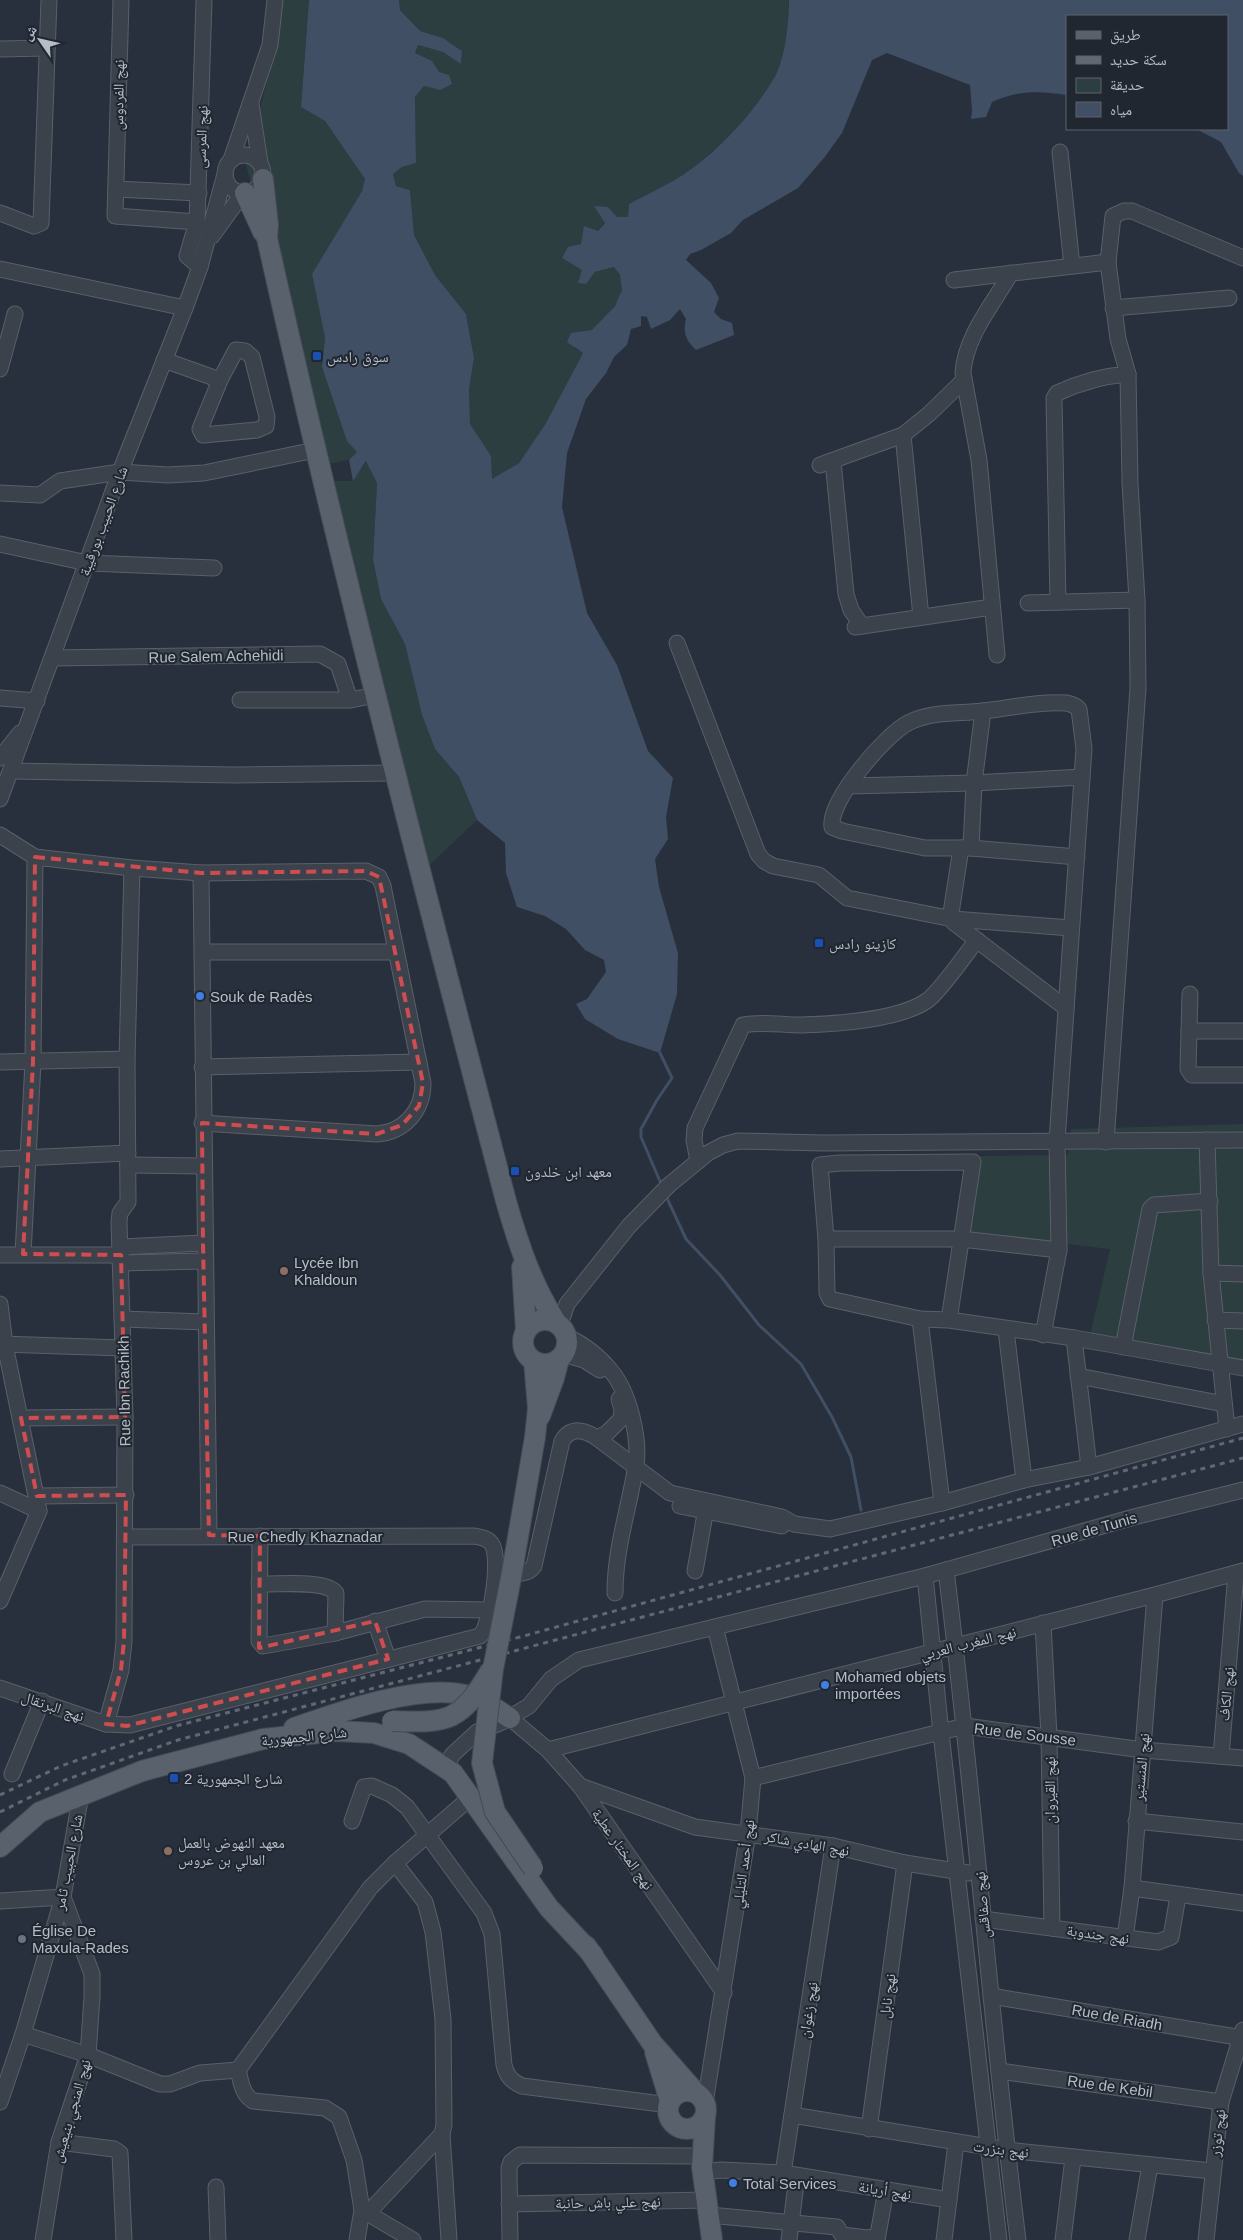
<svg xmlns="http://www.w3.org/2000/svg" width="1243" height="2240" font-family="Arial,'Noto Naskh Arabic',sans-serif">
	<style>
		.green { fill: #2c3e3f }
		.water { fill: #414f65 }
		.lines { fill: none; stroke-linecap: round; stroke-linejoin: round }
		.stream { stroke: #414f65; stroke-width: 3 }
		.minor-casing { stroke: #59606a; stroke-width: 17 }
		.major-casing { stroke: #444b55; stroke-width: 22 }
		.minor { stroke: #3b424c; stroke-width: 15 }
		.major { stroke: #59616c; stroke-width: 20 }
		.rail { stroke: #606874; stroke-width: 3; stroke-dasharray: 5 5; stroke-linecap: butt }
		.major-bridge-casing { stroke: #444b55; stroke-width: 22; stroke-linecap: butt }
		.major-bridge { stroke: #59616c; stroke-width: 20 }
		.marked { fill: none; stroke: #ce4d50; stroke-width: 4; stroke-dasharray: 10 6; stroke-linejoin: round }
		.transit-dot { fill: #1a4fb4; stroke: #202731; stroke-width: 2 }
		.shop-dot { fill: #3f7fe0; stroke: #202731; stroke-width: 2 }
		.education-dot { fill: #8d6e63; stroke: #202731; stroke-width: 2 }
		.worship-dot { fill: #6b7280; stroke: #202731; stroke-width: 2 }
		.labels { text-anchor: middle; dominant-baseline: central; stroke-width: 4; stroke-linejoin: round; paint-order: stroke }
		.street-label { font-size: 15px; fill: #b7bdc7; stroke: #202731 }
		.poi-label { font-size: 15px; fill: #b7bdc7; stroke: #202731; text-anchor: start }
	</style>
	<rect width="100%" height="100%" fill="#27303c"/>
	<!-- green -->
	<g class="green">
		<path d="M 279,0 L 309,0 L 301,107 L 325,121 L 365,179 L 362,191 L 312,274 L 325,338 L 322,367 L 357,452 L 349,460 L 328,464 L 246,165 L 270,69 Z"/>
		<path d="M 399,0 L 789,0 C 789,21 785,60 774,78 C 752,116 711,158 673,181 C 659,189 643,196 629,204 L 628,217 L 617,217 L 608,208 L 595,206 L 605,222 L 598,231 L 583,236 L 581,244 L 562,258 L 583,270 L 578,283 L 586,284 L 595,272 L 614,267 C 619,273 623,281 622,289 C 620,307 587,335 575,349 L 583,353 L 546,423 L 519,463 L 492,479 L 491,456 L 470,425 L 469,389 L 474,358 L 466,314 L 435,275 L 414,235 L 410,190 L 396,186 L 393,174 L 402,167 L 416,163 L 415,97 L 424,86 L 440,90 C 438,66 437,63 415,53 L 418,45 L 443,52 L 461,64 L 462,51 L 443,38 L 420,31 L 400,10 Z"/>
		<path d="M 367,461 L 377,483 L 373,560 L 381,599 L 405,644 L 422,715 L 435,749 L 459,777 L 477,820 L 419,875 L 328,481 L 352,481 Z"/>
		<path d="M 1243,1124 L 1243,1366 L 1089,1340 L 1110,1249 L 969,1233 L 980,1156 L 1068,1155 L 1071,1129 Z"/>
	</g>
	<!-- water -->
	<path class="water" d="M 309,0 L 399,0 L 400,10 L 420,31 L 443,38 L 462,51 L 461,64 L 443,52 L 418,45 L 415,53 L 432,61 L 439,72 L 449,75 L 452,84 L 440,90 L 424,86 L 415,97 L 416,163 L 402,167 L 393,174 L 396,186 L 410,190 L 414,235 L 435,275 L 466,314 L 474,358 L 469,389 L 470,424 L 491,456 L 492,479 L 519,463 L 546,423 L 583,353 L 567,342 L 571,333 L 592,330 L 615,306 L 622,290 L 620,275 L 614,267 L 595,272 L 586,284 L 578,283 L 582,270 L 562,258 L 568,247 L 581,244 L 584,226 L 598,231 L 605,223 L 594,206 L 608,207 L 617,217 L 628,217 L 629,204 C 643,196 659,189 673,181 C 711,159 752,116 774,78 C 785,60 789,21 789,0 L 1243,0 L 1243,176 L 1239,173 L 1221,142 L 1196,129 L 1227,129 L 1227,16 L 1067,16 L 1067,95 C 1036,91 1021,90 992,102 L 986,117 L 971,119 L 972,110 L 970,85 L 887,53 L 872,60 L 842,133 L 824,158 L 798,188 L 743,220 L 731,233 L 701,250 L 690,254 L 686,260 L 711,283 L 719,298 L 714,312 L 721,319 L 732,323 L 734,335 L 696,350 C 685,340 683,332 686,319 L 680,309 L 670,320 L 651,329 L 647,317 L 641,316 L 641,326 L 631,329 L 627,345 L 614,357 L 606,373 L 586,399 L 567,453 L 562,507 L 587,613 L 617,665 L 648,751 L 673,778 L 666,817 L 668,839 L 655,859 L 659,887 L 678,953 L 677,994 L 660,1053 L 618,1039 L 585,1019 L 576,1004 L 587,999 L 606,972 L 604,960 L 585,950 L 566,929 L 545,916 L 517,907 L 506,873 L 505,843 L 477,820 L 459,777 L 435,749 L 422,715 L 405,644 L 381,599 L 373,560 L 377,483 L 366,461 L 353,481 L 349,460 L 357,452 L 347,441 L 322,367 L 325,338 L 312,274 L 362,191 L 365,179 L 325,121 L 301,107 Z"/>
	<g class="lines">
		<!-- stream -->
		<g class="stream">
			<path d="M 660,1053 L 672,1078 L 657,1100 L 641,1129 L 641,1137 L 662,1186"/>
			<path d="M 666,1196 L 686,1239 L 720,1275 L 759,1325 L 801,1364 L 832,1417 L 851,1457 L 861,1510"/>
		</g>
		<defs>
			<g id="minor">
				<path d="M 121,0 L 115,216 L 197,222"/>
				<path d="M 0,49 L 47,48"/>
				<path d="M 251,104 L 260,163"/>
				<path d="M 1060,152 L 1072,266"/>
				<circle cx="244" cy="174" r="19"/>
				<path d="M 231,160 L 270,45 L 275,0"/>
				<path d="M 116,189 L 199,193"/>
				<path d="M 0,213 L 34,226 L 41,223 L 49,0"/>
				<path d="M 212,236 L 243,193"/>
				<path d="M 200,267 L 187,256 L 197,222 L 204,0"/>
				<path d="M 0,269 L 185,308"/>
				<path d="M 954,280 L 1108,262"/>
				<path d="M 1113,308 L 1229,298"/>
				<path d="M 236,350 L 245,351 L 252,357 L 267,417 L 266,426 L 257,430 L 203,435 L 200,429 L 220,380 Z"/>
				<path d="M 164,360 L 220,380"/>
				<path d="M 0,369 L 15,314"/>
				<path d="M 903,435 L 921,617"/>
				<path d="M 833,461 L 846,594 L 851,610 L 862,626"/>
				<path d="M 820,465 L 903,435 L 929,414 L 964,380"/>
				<path d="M 0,493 L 40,495 L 60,481 L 120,472 L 168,475 L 204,473 L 315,450"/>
				<path d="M 0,544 L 87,563 L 214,568"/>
				<path d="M 1058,602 L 1054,398 L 1057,393 C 1081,382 1102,376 1128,374"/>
				<path d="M 1028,603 L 1137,600"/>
				<path d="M 855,627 L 992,607"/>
				<path d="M 677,643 L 758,854 L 764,861 L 773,866 L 819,875 L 847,898 L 953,919 L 1071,928"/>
				<path d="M 997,655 L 979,460 L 963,373 C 965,337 993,304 1011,273"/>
				<path d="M 53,658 L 320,654 L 338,664 L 350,700"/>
				<path d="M 0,698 L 37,701"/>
				<path d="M 240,700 L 350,700 L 376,695"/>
				<path d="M 0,758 L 20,733"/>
				<path d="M 11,771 L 234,775 L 394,773"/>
				<path d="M 848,786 L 974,783 L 1082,777"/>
				<path d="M 0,799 L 120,472 L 185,308 L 200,267 L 225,174"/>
				<path d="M 0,835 L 35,857 L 132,868 L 201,873 L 366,871 L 379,877 L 383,886 L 423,1083 C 423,1111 404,1132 377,1134 L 202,1123"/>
				<path d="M 961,848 L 951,913 L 953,922 L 1066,1008"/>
				<path d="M 971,848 L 974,783 L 983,711"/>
				<path d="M 201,873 L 209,1535"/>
				<path d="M 202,952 L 396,952"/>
				<path d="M 1189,1031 L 1190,994"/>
				<path d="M 1243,1031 L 1189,1031 L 1188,1069 L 1192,1075 L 1243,1075"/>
				<path d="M 0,1062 L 127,1059"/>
				<path d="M 202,1067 L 419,1062"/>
				<path d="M 1207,1140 L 1211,1273 L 1227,1429"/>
				<path d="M 1106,1142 L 1138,688 L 1137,600 L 1130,483 L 1128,374 L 1118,339 L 1108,262 L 1113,216 L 1124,211 L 1132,211 L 1243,258"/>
				<path d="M 0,1159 L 128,1153"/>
				<path d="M 698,1161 L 694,1140 L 695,1128 L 743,1025 C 762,1021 782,1025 801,1025 C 835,1024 900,1020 928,1000 C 941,990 965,955 977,940"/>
				<path d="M 128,1165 L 203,1166"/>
				<path d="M 826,1239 L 961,1239 L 1059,1250"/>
				<path d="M 121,1247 L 203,1243"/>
				<path d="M 23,1254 L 33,1062 L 35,857"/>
				<path d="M 0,1255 L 121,1255"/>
				<path d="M 121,1263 L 204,1261"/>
				<path d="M 1211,1273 L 1243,1274"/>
				<path d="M 0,1304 L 5,1345 L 39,1511 L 0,1601"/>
				<path d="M 122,1319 L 206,1322"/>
				<path d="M 920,1319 L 942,1503"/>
				<path d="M 949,1320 L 973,1162 L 840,1163 L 820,1165 L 826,1239 L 827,1293 L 830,1299 L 920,1319 L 949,1320 L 1074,1338 L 1243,1368"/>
				<path d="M 1215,1320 L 1243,1321"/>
				<path d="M 560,1325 L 567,1304 L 629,1226 L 669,1185 L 708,1153 L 723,1145 L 738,1141 L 823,1143 L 1243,1140"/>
				<path d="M 1006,1330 L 1024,1480"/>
				<path d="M 1043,1335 L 1059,1250 L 1057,1141 L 1084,749 L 1079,709 C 1075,705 1072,704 1066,703 C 1039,701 1010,708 983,711 C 958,714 931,711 908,723 C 886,734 828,801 832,827 L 842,831 L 925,848 L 971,848 L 1077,857"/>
				<path d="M 566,1336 C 583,1344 600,1357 611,1371 C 629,1392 640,1438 636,1465 C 629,1509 615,1548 615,1593"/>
				<path d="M 1074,1338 L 1089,1467"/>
				<path d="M 0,1344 L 123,1348"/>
				<path d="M 1123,1347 L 1150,1209 L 1154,1205 L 1210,1201"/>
				<path d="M 563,1354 L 584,1360 L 600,1370"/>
				<path d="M 1078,1376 L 1224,1404"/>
				<path d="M 21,1418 L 125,1417"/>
				<path d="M 597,1438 L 607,1433 L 621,1419 L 622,1409 L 619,1399"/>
				<path d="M 0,1493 L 39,1511"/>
				<path d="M 37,1496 L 126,1495"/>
				<path d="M 680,1506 L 782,1526"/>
				<path d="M 260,1536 L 259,1641 L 263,1646 L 335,1633 L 425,1609 L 489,1610"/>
				<path d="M 946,1570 C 974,1793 990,2017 1018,2240"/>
				<path d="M 501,1571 C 513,1572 527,1577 534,1566 L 562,1441 C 571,1426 585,1430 597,1438 L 670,1493 L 782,1517 L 794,1524 L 830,1529 L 942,1503 L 1024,1480 L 1089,1467 L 1243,1424"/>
				<path d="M 695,1571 L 707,1503"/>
				<path d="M 925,1576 L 941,1733 L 999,2240"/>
				<path d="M 259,1584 C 277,1585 325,1579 336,1593 L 335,1633"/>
				<path d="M 375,1621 L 388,1659"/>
				<path d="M 1043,1623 L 1049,1736 L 1052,1928"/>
				<path d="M 0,1688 L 106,1724 L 130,1725 L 480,1636 C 491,1625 502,1556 491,1543 C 487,1538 480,1537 474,1536 L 126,1537"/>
				<path d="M 510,1718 L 548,1750 L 580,1786 L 724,1993"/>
				<path d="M 106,1724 L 121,1670 L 124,1641 L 125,1417 L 119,1222 L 120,1213 L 128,1202 L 127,1059 L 132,868"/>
				<path d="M 548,1750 L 1155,1595 L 1243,1571"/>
				<path d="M 1221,1756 L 1236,1573"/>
				<path d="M 445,1766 L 453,1754 L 477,1732 L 502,1722 L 529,1706 L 551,1679 L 579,1660 L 925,1576 L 1134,1517 L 1243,1490"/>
				<path d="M 12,1774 L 42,1701"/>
				<path d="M 753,1778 L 965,1726 L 1143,1750 L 1243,1758"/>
				<path d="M 580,1786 L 695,1827 L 833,1846 L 905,1863 L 968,1873"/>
				<path d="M 352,1821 L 364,1787 L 372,1786 L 392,1795 L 407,1807 L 484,1913 L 492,1934 L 504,2065 C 507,2076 511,2081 522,2086 L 669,2105"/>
				<path d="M 1136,1821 L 1243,1832"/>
				<path d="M 1132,1888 L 1243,1903"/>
				<path d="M 0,1901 L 63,1897"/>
				<path d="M 983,1919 L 1158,1942 L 1171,1937 L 1178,1896"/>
				<path d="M 1125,1938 L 1132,1888 L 1155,1595"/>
				<path d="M 991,1996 L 1243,2038"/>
				<path d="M 23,2034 L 88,2055 L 160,2084 L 170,2084 L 200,2073 L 238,2070"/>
				<path d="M 238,2070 L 370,1888 L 395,1863 L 471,1797"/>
				<path d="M 238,2070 C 241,2082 242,2094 253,2101 L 325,2108 L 339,2117 L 354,2160 L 362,2210 L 357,2240"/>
				<path d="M 999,2071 L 1221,2102"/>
				<path d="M 0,2102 L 23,2034 L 63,1897 L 81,1794"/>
				<path d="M 705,2103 L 748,1833 L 753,1778 L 715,1627"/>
				<path d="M 792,2115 L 1007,2150 L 1212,2171"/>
				<path d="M 869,2129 L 905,1863"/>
				<path d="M 442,2134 L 449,2240"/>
				<path d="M 59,2142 L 114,2149 L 120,2153 L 124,2240"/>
				<path d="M 703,2172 L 721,2170 L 783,2173 L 949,2200"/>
				<path d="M 783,2173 L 833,1846"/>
				<path d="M 216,2187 L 218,2240"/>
				<path d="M 509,2204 L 706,2200"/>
				<path d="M 362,2210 L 413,2240"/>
				<path d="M 368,2213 L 442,2134 L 444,2125 L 443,2019 L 433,1932 L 425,1902 L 395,1863"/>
				<path d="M 709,2215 L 837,2227 L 842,2235 L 867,2238 L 876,2237"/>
				<path d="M 43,2240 L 59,2142 L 88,2055 L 92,1997 L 92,1974 L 63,1897"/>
				<path d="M 510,2240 L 509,2168 L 511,2162 L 520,2155 L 695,2156"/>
				<path d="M 789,2240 L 797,2176"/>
				<path d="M 877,2240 L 886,2190"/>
				<path d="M 944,2240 L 956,2143"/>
				<path d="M 1063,2240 L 1073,2158"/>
				<path d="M 1137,2240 L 1150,2165"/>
				<path d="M 1206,2240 L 1221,2102 L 1243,2030"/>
			</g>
			<g id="major">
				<path d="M 263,179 L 268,225 L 267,238 C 339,561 422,881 506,1201 C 518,1243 532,1285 556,1322"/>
				<path d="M 245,193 L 263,232"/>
				<path d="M 522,1267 L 526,1331"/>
				<circle cx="545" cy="1342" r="22"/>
				<path d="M 534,1361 L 538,1408 L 535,1437"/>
				<path d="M 540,1416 L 554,1378 L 559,1359"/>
				<path d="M 294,1728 C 339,1712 423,1682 469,1696 C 484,1700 497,1710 510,1718"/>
				<path d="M 0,1847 L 40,1812 L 142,1771 L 263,1739 L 337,1731 L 374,1733 L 409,1744 L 453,1773 L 549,1908 L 593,1955"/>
				<path d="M 586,1946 L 652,2043 L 695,2092"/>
				<path d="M 655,2052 L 670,2101"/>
				<circle cx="687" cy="2110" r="19"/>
				<path d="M 705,2117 L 702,2167 L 712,2240"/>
			</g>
		</defs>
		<!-- minor casing -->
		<use href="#minor" class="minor-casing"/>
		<!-- major casing -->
		<use href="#major" class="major-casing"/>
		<!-- minor -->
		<use href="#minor" class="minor"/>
		<!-- major -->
		<use href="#major" class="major"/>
		<!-- rail -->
		<g class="rail">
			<path d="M 0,1795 L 61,1766 L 176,1726 L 520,1637 L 1243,1438"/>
			<path d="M 0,1812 L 65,1780 L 178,1740 L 1243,1458"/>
		</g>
		<defs>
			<g id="major-bridge">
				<path d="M 392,1721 C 450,1723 460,1722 491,1670"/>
				<path d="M 533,1868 L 495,1812 L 482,1763 L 493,1669 L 511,1578 L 535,1437"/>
			</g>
		</defs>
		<!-- major-bridge casing -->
		<use href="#major-bridge" class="major-bridge-casing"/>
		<!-- major-bridge -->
		<use href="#major-bridge" class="major-bridge"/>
	</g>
	<!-- marked area -->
	<path class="marked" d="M 35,857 L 201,873 L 366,871 L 379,877 L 423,1083 L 419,1106 L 402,1125 L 377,1134 L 202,1123 L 203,1243 L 209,1535 L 260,1536 L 259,1648 L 375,1621 L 388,1659 L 127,1726 L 106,1724 L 121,1670 L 124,1641 L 126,1495 L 37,1496 L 21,1418 L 125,1417 L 121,1255 L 23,1254 L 33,1062 Z"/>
	<!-- markers -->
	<g class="transit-dot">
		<rect x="312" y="351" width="10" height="10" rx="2.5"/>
		<rect x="814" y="938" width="10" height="10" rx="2.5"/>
		<rect x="510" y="1166" width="10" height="10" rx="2.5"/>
		<rect x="169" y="1773" width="10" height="10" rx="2.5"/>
	</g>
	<g class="shop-dot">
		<circle cx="200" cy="996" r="5"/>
		<circle cx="825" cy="1685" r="5"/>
		<circle cx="733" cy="2183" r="5"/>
	</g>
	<g class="education-dot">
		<circle cx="284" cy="1271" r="5"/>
		<circle cx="168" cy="1851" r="5"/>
	</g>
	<circle class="worship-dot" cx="22" cy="1939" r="5"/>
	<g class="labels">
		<!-- street labels -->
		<g class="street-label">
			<text transform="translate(118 95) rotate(-89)">نهج الفردوس</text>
			<text transform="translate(201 137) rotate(-88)">نهج المرسى</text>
			<text transform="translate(103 521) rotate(-70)">شارع الحبيب بورقيبة</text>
			<text transform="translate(216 656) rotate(-1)">Rue Salem Achehidi</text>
			<text transform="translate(124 1391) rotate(-91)">Rue Ibn Rachikh</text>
			<text transform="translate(1094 1529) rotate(-16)">Rue de Tunis</text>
			<text x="305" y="1536">Rue Chedly Khaznadar</text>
			<text transform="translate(968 1643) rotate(-14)">نهج المغرب العربي</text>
			<text transform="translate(1226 1694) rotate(-85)">نهج الكاف</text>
			<text transform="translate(53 1706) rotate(19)">نهج البرتقال</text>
			<text transform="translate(1025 1734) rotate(7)">Rue de Sousse</text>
			<text transform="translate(304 1736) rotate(-6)">شارع الجمهورية</text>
			<text transform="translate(1141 1767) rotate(-85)">نهج المنستير</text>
			<text transform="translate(1049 1790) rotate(-90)">نهج القيروان</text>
			<text transform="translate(807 1843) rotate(10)">نهج الهادي شاكر</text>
			<text transform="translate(623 1849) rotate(55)">نهج المختار عطية</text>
			<text transform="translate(68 1862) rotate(-79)">شارع الحبيب ثامر</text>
			<text transform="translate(743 1864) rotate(-82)">نهج أحمد التليلي</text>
			<text transform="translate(982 1905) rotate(-95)">نهج صفاقس</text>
			<text transform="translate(1098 1934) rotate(8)">نهج جندوبة</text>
			<text transform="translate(887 1996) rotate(-82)">نهج نابل</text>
			<text transform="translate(808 2010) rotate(-81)">نهج زغوان</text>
			<text transform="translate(1117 2017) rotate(10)">Rue de Riadh</text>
			<text transform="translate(1110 2086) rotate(8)">Rue de Kebil</text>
			<text transform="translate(71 2111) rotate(-74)">نهج المنجي بنيعيش</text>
			<text transform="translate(1217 2133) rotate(-83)">نهج توزر</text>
			<text transform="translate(1001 2149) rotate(7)">نهج بنزرت</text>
			<text transform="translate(885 2190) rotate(9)">نهج أريانة</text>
			<text transform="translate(608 2202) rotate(-1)">نهج علي باش حانبة</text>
		</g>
		<!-- poi labels -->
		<g class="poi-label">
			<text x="327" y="356">سوق رادس</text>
			<text x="829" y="943">كازينو رادس</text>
			<text x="210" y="996">Souk de Radès</text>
			<text x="525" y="1171">معهد ابن خلدون</text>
			<text x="294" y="1262">Lycée Ibn<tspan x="294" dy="17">Khaldoun</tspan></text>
			<text x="835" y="1676">Mohamed objets<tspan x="835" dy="17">importées</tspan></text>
			<text x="184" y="1778">شارع الجمهورية 2</text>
			<text x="178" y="1842">معهد النهوض بالعمل<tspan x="178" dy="17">العالي بن عروس</tspan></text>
			<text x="32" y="1930">Église De<tspan x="32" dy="17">Maxula-Rades</tspan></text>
			<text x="743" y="2183">Total Services</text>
		</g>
	</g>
	<!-- legend -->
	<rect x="1066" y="15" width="162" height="115" fill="#202731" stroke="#5c636d"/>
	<rect x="1076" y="31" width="25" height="8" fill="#59616c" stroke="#5c636d"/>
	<text x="1110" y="40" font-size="15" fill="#b7bdc7">طريق</text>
	<rect x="1076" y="56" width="25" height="8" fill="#606874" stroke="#5c636d"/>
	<text x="1110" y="65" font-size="15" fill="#b7bdc7">سكة حديد</text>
	<rect x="1076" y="78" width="25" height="15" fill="#2c3e3f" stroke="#5c636d"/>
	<text x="1110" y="90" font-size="15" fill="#b7bdc7">حديقة</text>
	<rect x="1076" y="102" width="25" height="15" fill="#414f65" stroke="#5c636d"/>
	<text x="1110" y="115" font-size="15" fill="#b7bdc7">مياه</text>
	<!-- north arrow -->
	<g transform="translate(40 40) rotate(304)" stroke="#202731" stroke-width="4" paint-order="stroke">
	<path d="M0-4L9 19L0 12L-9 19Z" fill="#b7bdc7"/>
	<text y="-8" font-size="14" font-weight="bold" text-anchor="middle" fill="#b7bdc7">ش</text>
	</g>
</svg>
